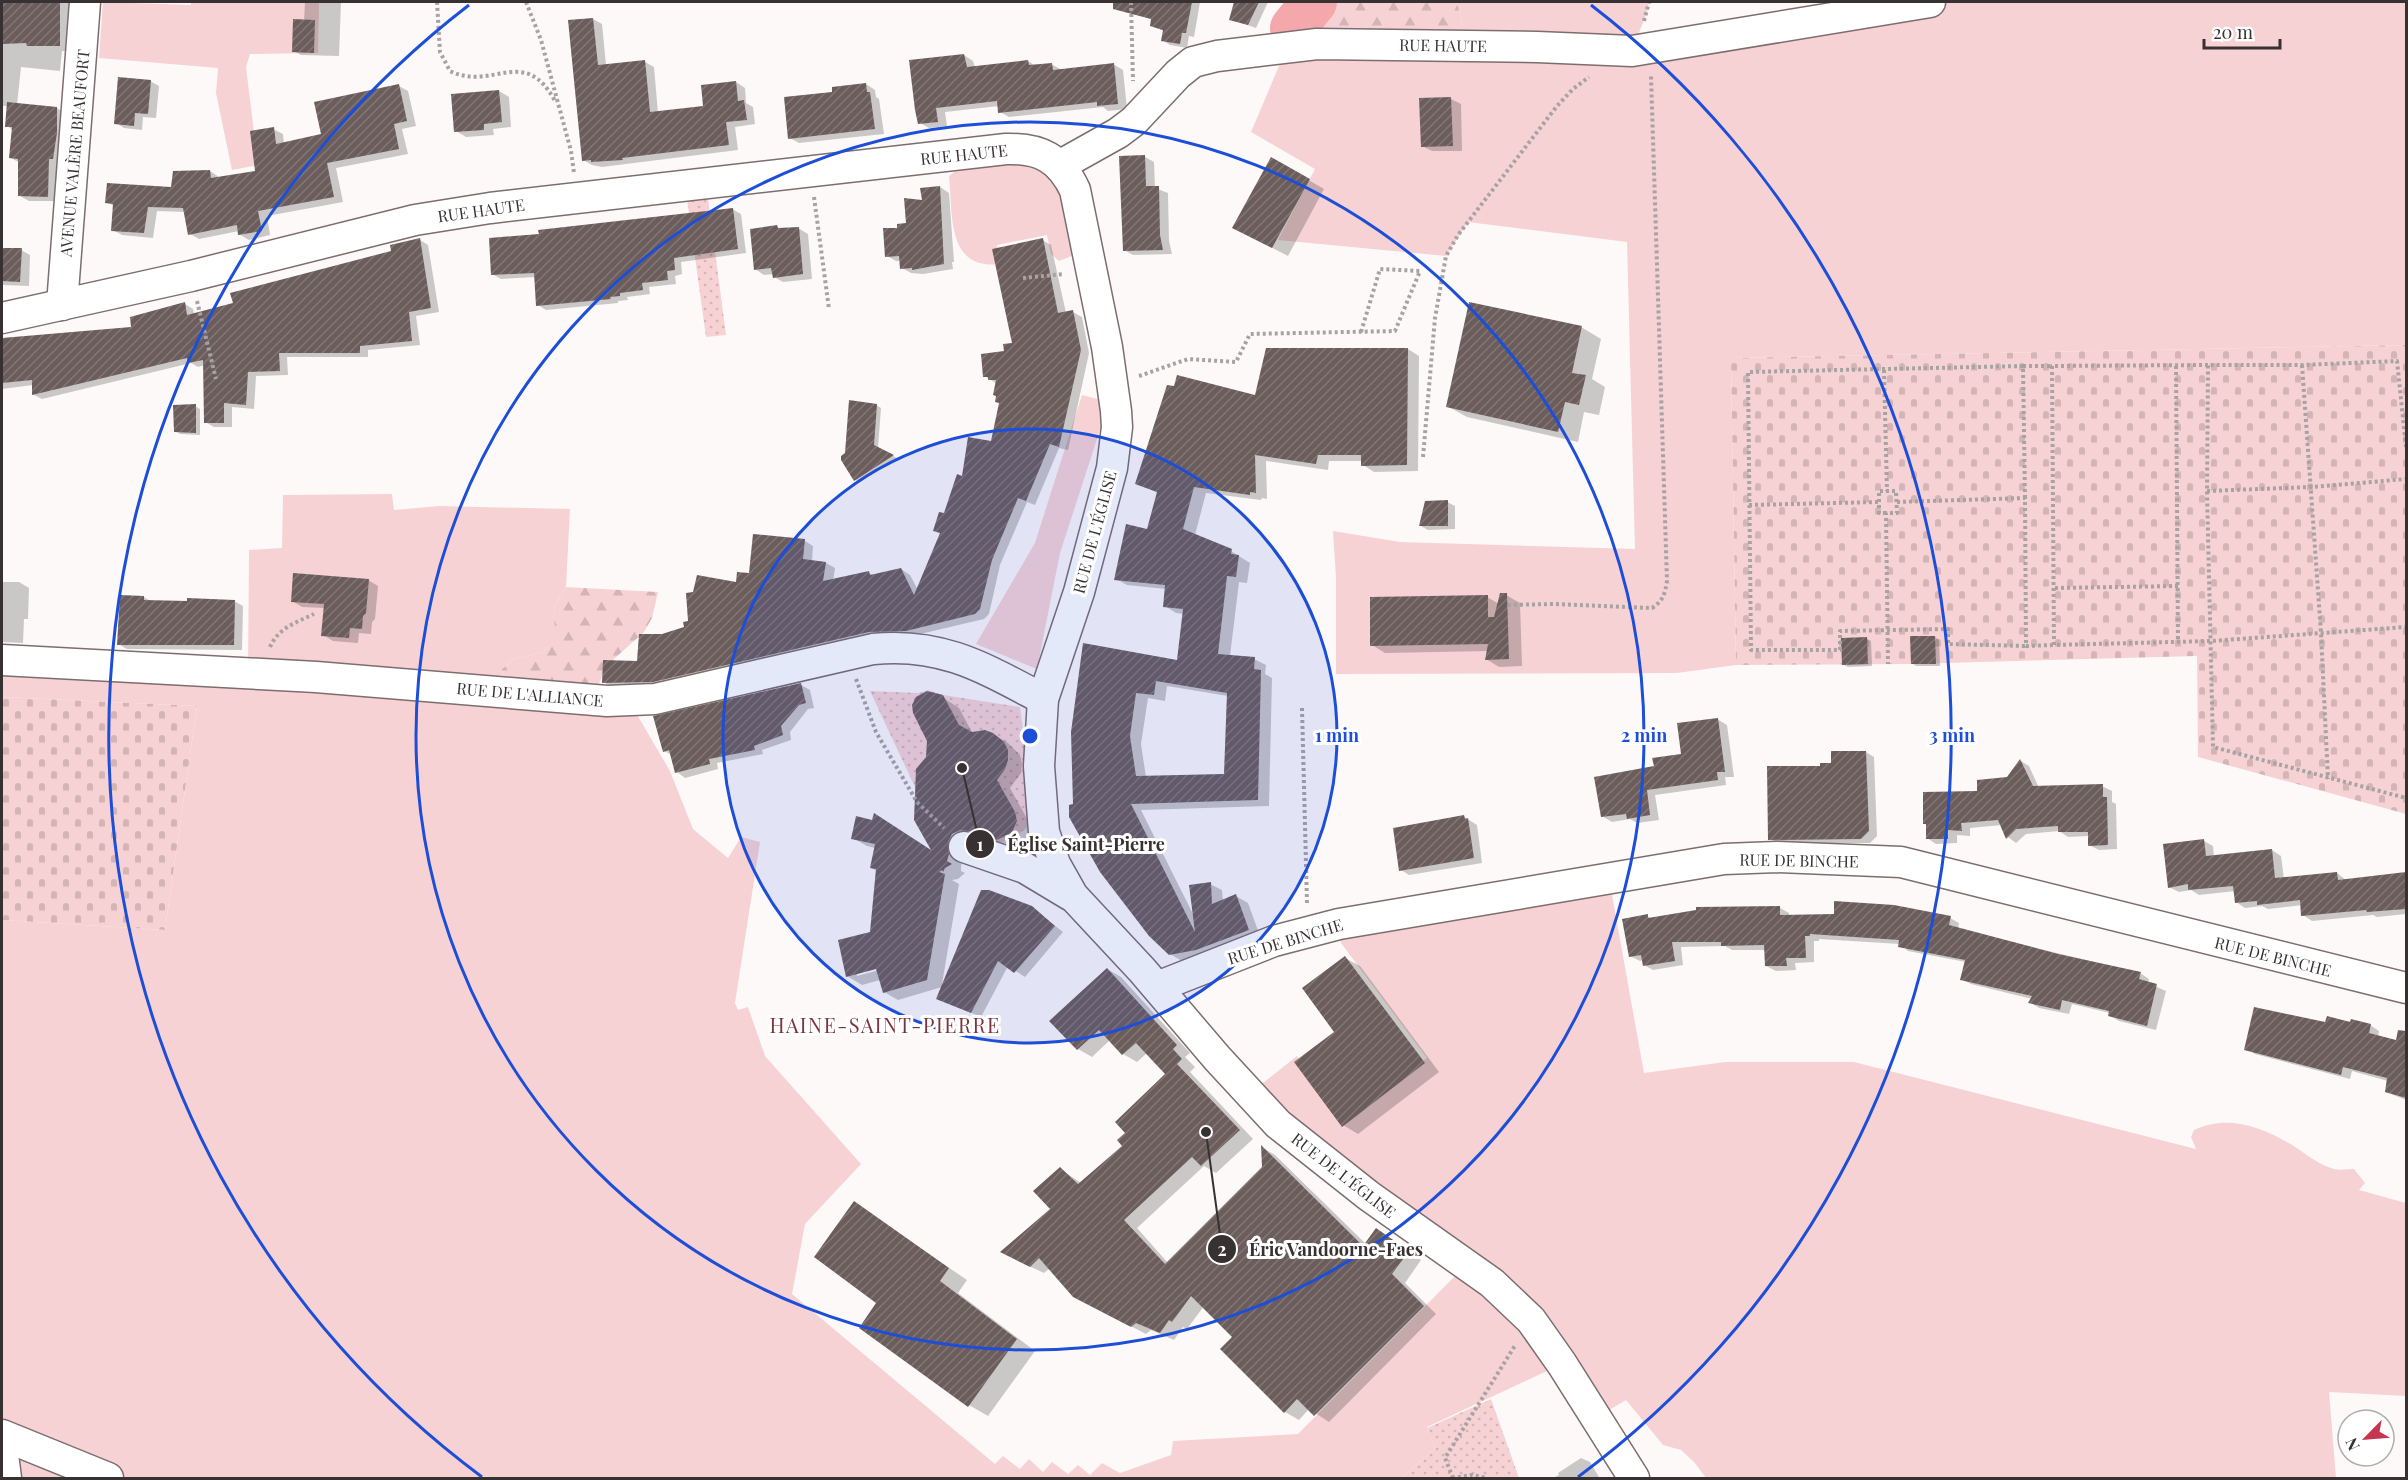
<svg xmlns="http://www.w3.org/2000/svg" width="2408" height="1480" font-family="'Playfair Display',serif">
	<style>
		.grass { fill: #f7d2d4 }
		.forest { fill: url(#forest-firs) }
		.cemetery { fill: url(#cemetery-stones) }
		.park { fill: url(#park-dots) }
		.shadow { fill: #0003; fill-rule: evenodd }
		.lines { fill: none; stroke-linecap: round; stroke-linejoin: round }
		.river { stroke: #f5a8ac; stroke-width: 46 }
		.building { fill: url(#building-hatch); fill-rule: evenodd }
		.minor-casing { stroke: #7d6d6e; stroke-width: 33 }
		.path { stroke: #a8a3a3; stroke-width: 4; stroke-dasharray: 3 3; stroke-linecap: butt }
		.minor { stroke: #fff; stroke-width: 30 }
		.ring { fill: none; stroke: #1d4ed8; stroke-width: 3 }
		.labels { text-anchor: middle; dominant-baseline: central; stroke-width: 6; stroke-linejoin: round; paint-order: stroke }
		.street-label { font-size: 16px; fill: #383131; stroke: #fff }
		.quarter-label { font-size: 20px; letter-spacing: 1.5px; fill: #7d353d; stroke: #fff }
		.centre { fill: #1d4ed8; stroke: #fff; stroke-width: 3 }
		.ring-label { font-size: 18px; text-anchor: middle; font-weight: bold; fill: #1d4ed8; stroke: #fff; stroke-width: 6; stroke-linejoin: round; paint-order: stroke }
		.leader { fill: none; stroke: #383131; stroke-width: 2 }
		.callout-dot { fill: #383131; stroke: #fff; stroke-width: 2 }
		.mark-label { font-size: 18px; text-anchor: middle; font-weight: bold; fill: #fff }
		.callout-label { font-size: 18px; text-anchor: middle; font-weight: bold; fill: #383131; stroke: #fff; stroke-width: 6; stroke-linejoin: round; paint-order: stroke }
	</style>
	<defs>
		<pattern id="forest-firs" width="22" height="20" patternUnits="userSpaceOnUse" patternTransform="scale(1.5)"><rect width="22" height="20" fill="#f7d2d4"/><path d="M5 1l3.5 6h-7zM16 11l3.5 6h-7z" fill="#d4b5b6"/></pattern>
		<pattern id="cemetery-stones" width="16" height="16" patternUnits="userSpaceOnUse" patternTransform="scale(1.5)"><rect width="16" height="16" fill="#f7d2d4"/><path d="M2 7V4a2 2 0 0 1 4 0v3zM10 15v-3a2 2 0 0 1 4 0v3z" fill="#d4b5b6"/></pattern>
		<pattern id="park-dots" width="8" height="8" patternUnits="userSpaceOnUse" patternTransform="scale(1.5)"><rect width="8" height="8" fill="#f7d2d4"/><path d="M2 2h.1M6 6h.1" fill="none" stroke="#d4b5b6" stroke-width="1.8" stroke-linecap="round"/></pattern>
		<pattern id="building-hatch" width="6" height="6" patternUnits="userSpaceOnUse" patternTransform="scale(1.5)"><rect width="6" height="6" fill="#6c5d5d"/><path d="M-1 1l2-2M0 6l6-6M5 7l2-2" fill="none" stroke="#827676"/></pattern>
	</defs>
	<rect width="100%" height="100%" fill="#fdf9f9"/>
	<!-- grass -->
	<g class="grass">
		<path d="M 103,2 L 191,5 L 191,2 L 319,2 L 318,53 L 250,54 L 246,67 L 258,165 L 232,170 L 216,93 L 218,68 L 99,58 Z"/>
		<path d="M 1457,2 L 1649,2 L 1647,13 L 1632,50 L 1930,2 L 2406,2 L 2406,345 L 1731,358 L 1736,665 L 1677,673 L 1336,674 L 1336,578 L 1333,531 L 1400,542 L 1635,549 L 1627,242 L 1468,222 L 1446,256 L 1278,240 L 1315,169 L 1251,132 L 1287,47 L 1463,27 Z"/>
		<path d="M 1029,161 L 1054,183 L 1062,201 L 1074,255 L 1059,261 L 1051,254 L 1047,235 L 997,245 L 1001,264 C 946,271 953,215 949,176 L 964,164 Z"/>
		<path d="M 1082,395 L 1109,402 L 1060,553 L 1037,669 L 976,644 L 1035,543 Z"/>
		<path d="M 392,494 L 394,510 L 439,506 L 570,509 L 566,587 L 554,607 L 556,639 L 543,652 L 514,659 L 502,669 L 503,683 L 629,701 L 670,771 L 693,829 L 728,858 L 741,837 L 760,842 L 735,1003 L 738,1010 L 748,1007 L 765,1056 L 861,1164 L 805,1224 L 792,1294 L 995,1464 L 1003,1456 L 1020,1469 L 1029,1459 L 1043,1472 L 1052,1462 L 1068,1474 L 1078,1465 L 1090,1475 L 1102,1463 L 1120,1473 L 1171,1455 L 1173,1441 L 1298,1434 L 1465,1266 L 1249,1094 L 1297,1056 L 1345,1120 L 1427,1058 L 1341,943 L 1339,924 L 1609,878 L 1644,1073 L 1725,1062 L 1854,1062 L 2196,1149 L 2191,1137 L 2194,1130 C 2226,1115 2257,1125 2287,1142 C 2302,1150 2315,1163 2331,1168 C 2338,1171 2347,1169 2354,1169 L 2365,1183 L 2359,1190 L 2406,1203 L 2406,1396 L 2329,1392 L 2336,1478 L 1706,1478 L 1694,1462 L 1681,1450 L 1663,1445 L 1626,1400 L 1596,1418 L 1562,1364 L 1427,1427 L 1435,1449 L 1401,1478 L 6,1478 L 2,1447 L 2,920 L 165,930 L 197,706 L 2,697 L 2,660 L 248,673 L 249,550 L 282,548 L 283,495 Z"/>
	</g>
	<!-- forest -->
	<g class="forest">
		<path d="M 1288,2 L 1457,2 L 1463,27 L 1462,45 L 1287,47 Z"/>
		<path d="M 566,587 L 658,592 L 652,618 L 644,632 L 614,659 L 604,672 L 598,686 L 503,683 L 502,669 L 514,659 L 543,652 L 555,639 L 554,607 Z"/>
	</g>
	<!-- cemetery -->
	<g class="cemetery">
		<path d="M 2406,345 L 2406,814 L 2198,757 L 2197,656 L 1911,664 L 1736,665 L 1731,358 Z"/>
		<path d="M 2,697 L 197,706 L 165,930 L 2,920 Z"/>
	</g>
	<!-- park -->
	<g class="park">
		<path d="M 706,183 L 726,335 L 706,337 L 685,185 Z"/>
		<path d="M 928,690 L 943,695 L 1020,707 L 1032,801 L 1032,823 L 1019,834 L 988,849 L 965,840 L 922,802 L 870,691 L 919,693 Z"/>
		<path d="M 1491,1399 L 1519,1478 L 1401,1478 L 1435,1449 L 1427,1428 Z"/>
	</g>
	<!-- shadow -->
	<g class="shadow">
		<path d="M 2,2 L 69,2 L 69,51 L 62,51 L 60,71 L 21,67 L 17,105 L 57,108 L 66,114 L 57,201 L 29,201 L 20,196 L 20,163 L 11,158 L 13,130 L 7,126 L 8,106 L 2,106 Z"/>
		<path d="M 305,2 L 341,2 L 339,56 L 301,55 L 294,51 L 304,21 Z"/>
		<path d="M 1153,2 L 1200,2 L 1194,37 L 1189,36 L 1187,48 L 1170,45 L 1162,40 L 1164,31 L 1151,26 Z"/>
		<path d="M 1236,2 L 1268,2 L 1256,28 L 1230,19 Z"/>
		<path d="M 593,19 L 602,24 L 606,65 L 645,62 L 654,67 L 658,113 L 704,107 L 736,82 L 745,88 L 746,103 L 753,107 L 755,124 L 735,127 L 738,150 L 602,167 L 592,165 L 583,160 Z"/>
		<path d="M 964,55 L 973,61 L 975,67 L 1028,61 L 1036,66 L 1051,64 L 1062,70 L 1113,64 L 1123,70 L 1127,109 L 1108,111 L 1103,107 L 1009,117 L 1000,112 L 999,106 L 945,112 L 947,126 L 929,128 L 920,123 Z"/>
		<path d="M 150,81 L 159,86 L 156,118 L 143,117 L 142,130 L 124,128 L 116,123 Z"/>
		<path d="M 866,84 L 875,90 L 876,97 L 879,99 L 884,134 L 799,143 L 790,138 L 834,93 Z"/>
		<path d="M 399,86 L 408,91 L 416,126 L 402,129 L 408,154 L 336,168 L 343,202 L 267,216 L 270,235 L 249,240 L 239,234 L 239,231 L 199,239 L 190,234 L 186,212 L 157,211 L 153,238 L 122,235 L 113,230 L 114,206 L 107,202 L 172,189 L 210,171 L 219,177 L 257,172 L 273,129 L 283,134 L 284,144 L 323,135 Z"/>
		<path d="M 499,91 L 509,97 L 511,127 L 493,129 L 494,135 L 466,137 L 456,131 Z"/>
		<path d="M 1451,99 L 1461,104 L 1462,151 L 1432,151 L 1422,146 Z"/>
		<path d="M 1145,157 L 1154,162 L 1155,188 L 1168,193 L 1169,241 L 1172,254 L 1133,255 L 1124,250 Z"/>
		<path d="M 1272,159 L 1324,189 L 1288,256 L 1249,236 Z"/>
		<path d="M 940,187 L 949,193 L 954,262 L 952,262 L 953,269 L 923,274 L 911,273 L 902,268 L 901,261 L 896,261 L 887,256 L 898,229 L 908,225 L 923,202 Z"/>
		<path d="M 732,209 L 741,214 L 746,253 L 681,262 L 682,274 L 675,276 L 676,284 L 649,287 L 650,294 L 627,297 L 628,300 L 618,301 L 618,303 L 546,310 L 538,305 L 536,277 L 501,279 L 492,274 L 540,235 Z"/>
		<path d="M 777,227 L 782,230 L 798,228 L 808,234 L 812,279 L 783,282 L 774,277 L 774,274 L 764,275 L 755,269 Z"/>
		<path d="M 420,240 L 428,245 L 439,312 L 416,316 L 420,345 L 368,350 L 368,357 L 287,357 L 288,375 L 256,376 L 254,409 L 232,407 L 232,427 L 214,427 L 205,422 L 205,365 L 198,367 L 191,363 L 42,399 L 34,395 L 33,385 L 2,389 L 2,349 L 133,328 L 185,304 L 193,309 L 194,314 L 235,304 L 393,252 Z"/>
		<path d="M 1042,240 L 1051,245 L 1066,313 L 1073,312 L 1082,317 L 1089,353 L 1068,450 L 1059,448 L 1035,505 L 1027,502 L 1000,565 L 989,614 L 984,619 L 916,635 L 662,686 L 612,687 L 603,682 L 639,662 L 662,635 L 686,628 L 689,622 L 750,575 L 805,541 L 813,546 L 812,561 L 826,563 L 835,568 L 833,581 L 869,573 L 874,576 L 901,569 L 910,575 L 918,590 L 941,534 L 945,515 L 964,478 L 992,443 L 1001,404 L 997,384 L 985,376 L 1014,345 Z"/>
		<path d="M 2,249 L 21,250 L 30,255 L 29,286 L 2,285 Z"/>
		<path d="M 1581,327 L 1601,339 L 1592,379 L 1605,387 L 1599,415 L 1584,412 L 1578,442 L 1467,417 L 1447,406 Z"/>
		<path d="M 1408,349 L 1419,356 L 1418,471 L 1374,472 L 1363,465 L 1363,461 L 1329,461 L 1328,470 L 1266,461 L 1267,499 L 1262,498 L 1261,500 L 1206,493 L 1195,535 L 1231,551 L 1250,563 L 1247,583 L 1239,582 L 1230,656 L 1254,659 L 1266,665 L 1265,674 L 1272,678 L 1269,806 L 1141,810 L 1194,916 L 1210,884 L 1222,890 L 1223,902 L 1236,896 L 1248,903 L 1260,936 L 1209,956 L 1182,961 L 1170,954 L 1075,806 L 1072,732 L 1178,662 L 1184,614 L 1176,613 L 1165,606 L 1166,589 L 1127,585 L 1116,579 L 1149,531 L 1158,493 L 1137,483 L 1256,396 ZM 1167,686 L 1228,696 L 1225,775 L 1146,777 L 1141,744 L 1148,698 L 1165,701 Z"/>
		<path d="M 876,405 L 881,408 L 878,448 L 897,458 L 860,482 L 855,480 Z"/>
		<path d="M 195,406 L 200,409 L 200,435 L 180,434 L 176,431 Z"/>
		<path d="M 1447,502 L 1455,506 L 1455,529 L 1428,530 L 1421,526 Z"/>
		<path d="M 368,580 L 378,586 L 375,619 L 372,622 L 371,634 L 359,633 L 358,643 L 333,641 L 323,635 L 325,608 L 302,607 L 292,601 Z"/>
		<path d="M 2,582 L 19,582 L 29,588 L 28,619 L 24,619 L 23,643 L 2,642 Z"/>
		<path d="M 1506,595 L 1520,603 L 1522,666 L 1499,667 L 1486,659 L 1488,651 L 1385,653 L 1372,645 L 1487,597 L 1499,604 Z"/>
		<path d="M 144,597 L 152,602 L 234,601 L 243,606 L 242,650 L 127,649 L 118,644 Z"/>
		<path d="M 1935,637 L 1939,640 L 1940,666 L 1916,666 L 1912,663 L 1912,638 Z"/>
		<path d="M 1867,639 L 1871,641 L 1872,666 L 1848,667 L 1844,665 Z"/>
		<path d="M 801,685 L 810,690 L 814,708 L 808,709 L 790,732 L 791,740 L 762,750 L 763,754 L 717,763 L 718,769 L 685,778 L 677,772 L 672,755 L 664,751 Z"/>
		<path d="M 939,695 L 959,708 L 973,734 L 993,734 L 1008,743 L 1020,755 L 1022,764 L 1021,773 L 1010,788 L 1031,826 L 1026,840 L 1012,847 L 977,837 L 962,849 L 961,871 L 965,873 L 958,879 L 952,880 L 959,884 L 942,984 L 1031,907 L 1063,932 L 1025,977 L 1008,966 L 981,1017 L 938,998 L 942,987 L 898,1000 L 884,992 L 880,980 L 862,985 L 847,976 L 871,933 L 877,871 L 871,868 L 875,848 L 867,846 L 853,838 L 934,853 L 928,757 ZM 882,966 L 883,969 L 857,976 L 857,973 Z"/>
		<path d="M 1717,719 L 1727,725 L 1734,777 L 1725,777 L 1726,785 L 1655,795 L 1659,820 L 1637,823 L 1630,819 L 1612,822 L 1602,816 L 1655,768 L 1683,755 Z"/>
		<path d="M 1866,752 L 1874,757 L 1877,836 L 1870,843 L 1778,843 L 1770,839 L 1822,768 Z"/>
		<path d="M 2021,761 L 2029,766 L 2039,788 L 2102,786 L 2112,791 L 2112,802 L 2116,804 L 2117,849 L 2099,850 L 2089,845 L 2089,836 L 2068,837 L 2059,831 L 2026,834 L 2016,843 L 2008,837 L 2002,825 L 1970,828 L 1970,836 L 1957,835 L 1957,843 L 1936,844 L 1927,838 L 1979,793 L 2007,779 Z"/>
		<path d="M 1463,816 L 1477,825 L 1482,863 L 1409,875 L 1401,870 Z"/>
		<path d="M 2204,841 L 2213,846 L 2214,857 L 2272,850 L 2281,856 L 2284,879 L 2337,873 L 2346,880 L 2406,874 L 2406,914 L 2377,917 L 2373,915 L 2312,921 L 2303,915 L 2302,905 L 2268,909 L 2262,906 L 2245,908 L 2236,902 L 2235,891 L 2199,895 L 2191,890 L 2179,892 L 2169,887 Z"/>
		<path d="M 1780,908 L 1789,913 L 1789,916 L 1950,918 L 1959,923 L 1958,929 L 2140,973 L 2149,979 L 2148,983 L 2166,991 L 2156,1030 L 2119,1021 L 2109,1015 L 2110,1013 L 2072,1004 L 2069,1014 L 2039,1008 L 2030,1002 L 2032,999 L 1971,984 L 1962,979 L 1966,962 L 1908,951 L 1900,944 L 1819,939 L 1819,941 L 1814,941 L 1814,962 L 1795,963 L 1796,970 L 1776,971 L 1766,966 L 1766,950 L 1732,950 L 1725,946 L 1681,947 L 1683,965 L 1653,970 L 1644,965 L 1643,960 L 1640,961 L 1630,956 L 1647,916 L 1652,919 Z"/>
		<path d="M 1345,958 L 1360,966 L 1439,1072 L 1358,1134 L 1343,1125 L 1337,1032 Z"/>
		<path d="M 1107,969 L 1121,977 L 1190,1053 L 1185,1057 L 1195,1067 L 1190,1072 L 1253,1139 L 1216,1173 L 1204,1166 L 1137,1228 L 1168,1263 L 1264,1168 L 1263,1148 L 1275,1155 L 1366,1244 L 1377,1230 L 1421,1260 L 1405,1283 L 1436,1314 L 1329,1422 L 1309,1409 L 1299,1420 L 1285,1412 L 1234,1337 L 1204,1306 L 1187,1329 L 1183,1327 L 1174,1340 L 1151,1330 L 1146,1334 L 1088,1304 L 1050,1268 L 1044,1273 L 1016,1260 L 1052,1209 L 1060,1169 L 1081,1183 L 1124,1146 L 1127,1133 L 1167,1074 L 1147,1053 L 1137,1062 L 1123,1054 L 1110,1040 L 1092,1057 L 1078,1049 Z"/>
		<path d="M 2328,1018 L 2370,1025 L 2379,1031 L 2378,1037 L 2406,1044 L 2406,1100 L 2386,1092 L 2388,1081 L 2352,1071 L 2350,1079 L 2255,1054 L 2246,1049 L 2327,1024 Z"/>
		<path d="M 854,1203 L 967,1280 L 958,1293 L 1035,1351 L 988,1416 L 969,1405 L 878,1303 Z"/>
		<path d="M 1581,1458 L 1590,1462 L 1599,1477 L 1603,1478 L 1553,1478 L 1559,1475 L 1558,1473 Z"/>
	</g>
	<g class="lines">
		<!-- river -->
		<path class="river" d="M 1293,28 L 1314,2"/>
	</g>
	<!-- building -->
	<g class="building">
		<path d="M 2,2 L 60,2 L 60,46 L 27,46 L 26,43 L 2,44 Z"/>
		<path d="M 1113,2 L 1192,2 L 1186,33 L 1182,33 L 1180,44 L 1161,41 L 1163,30 L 1150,26 L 1151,19 L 1113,9 Z"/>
		<path d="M 1234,2 L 1259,2 L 1248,25 L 1229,20 Z"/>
		<path d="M 593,18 L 598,65 L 645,60 L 650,112 L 703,106 L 701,85 L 736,81 L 738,101 L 744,100 L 747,120 L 726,122 L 729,145 L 622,158 L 623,160 L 591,162 L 591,160 L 582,161 L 568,20 Z"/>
		<path d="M 293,19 L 315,20 L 314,53 L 292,52 Z"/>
		<path d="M 964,54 L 967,67 L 1028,60 L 1029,65 L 1052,63 L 1053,70 L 1114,63 L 1118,104 L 1097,106 L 1097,102 L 998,113 L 997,101 L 936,108 L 938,122 L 918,124 L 915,110 L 909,60 Z"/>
		<path d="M 118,77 L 151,80 L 148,114 L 135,113 L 134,126 L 114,124 Z"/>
		<path d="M 866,83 L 867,92 L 870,92 L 875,129 L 788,139 L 784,97 L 832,92 L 832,87 Z"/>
		<path d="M 399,84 L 407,121 L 394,124 L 399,149 L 327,163 L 334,197 L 258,211 L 262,231 L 238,235 L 237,225 L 188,235 L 183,208 L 148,207 L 144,233 L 111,231 L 113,204 L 105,203 L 107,183 L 171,187 L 173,171 L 210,170 L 211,178 L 255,171 L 250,131 L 274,127 L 276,144 L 321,134 L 314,102 Z"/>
		<path d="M 499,90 L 502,122 L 484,124 L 484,130 L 454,132 L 451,94 Z"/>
		<path d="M 1451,97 L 1453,146 L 1421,147 L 1419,98 Z"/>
		<path d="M 7,102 L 57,107 L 57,133 L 53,159 L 49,159 L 48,197 L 18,196 L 18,159 L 9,158 L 12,127 L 5,127 Z"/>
		<path d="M 1145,155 L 1146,186 L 1159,186 L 1160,235 L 1163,250 L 1123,251 L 1119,156 Z"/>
		<path d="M 1271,157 L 1310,179 L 1272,248 L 1232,228 Z"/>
		<path d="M 940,186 L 944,264 L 912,270 L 912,268 L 900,269 L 899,256 L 885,257 L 883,228 L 897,228 L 897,224 L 906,223 L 904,198 L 922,200 L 920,188 Z"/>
		<path d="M 733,208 L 738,249 L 674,258 L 675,270 L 667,271 L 668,280 L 642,283 L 643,290 L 620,293 L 620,296 L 610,297 L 611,299 L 536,306 L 534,273 L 491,275 L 489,238 L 539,234 L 538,230 Z"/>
		<path d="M 777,225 L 778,228 L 799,227 L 803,274 L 773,278 L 771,268 L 754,270 L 750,229 Z"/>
		<path d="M 420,238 L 431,308 L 409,312 L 412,341 L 360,346 L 360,353 L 279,353 L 280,371 L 248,372 L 246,405 L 224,403 L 224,423 L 204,423 L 203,360 L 188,363 L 187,358 L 32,395 L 32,380 L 2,383 L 2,338 L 131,327 L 130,317 L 185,302 L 187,315 L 233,303 L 230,293 L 391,251 L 390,245 Z"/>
		<path d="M 1043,238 L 1058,313 L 1073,310 L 1081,350 L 1059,447 L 1050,444 L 1026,501 L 1018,498 L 992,560 L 980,609 L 975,614 L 906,631 L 869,632 L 653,682 L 602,683 L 603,660 L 637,661 L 639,634 L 662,634 L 684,627 L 683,622 L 688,621 L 686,593 L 693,592 L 697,575 L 736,582 L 737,572 L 749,573 L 753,534 L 805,539 L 803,559 L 826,562 L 823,581 L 869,571 L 870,575 L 901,568 L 914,595 L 940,533 L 933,531 L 939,512 L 944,513 L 957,474 L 962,476 L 968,437 L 991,441 L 999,403 L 995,402 L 996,396 L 993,395 L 996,380 L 988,380 L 988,377 L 983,377 L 981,354 L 1004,351 L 1003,344 L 1012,343 L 992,249 Z"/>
		<path d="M 2,248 L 22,248 L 20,282 L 2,281 Z"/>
		<path d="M 1469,302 L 1582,326 L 1572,373 L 1586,375 L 1579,405 L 1565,402 L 1558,432 L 1446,407 Z"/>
		<path d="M 1266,348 L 1408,348 L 1407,465 L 1361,466 L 1361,455 L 1318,455 L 1316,464 L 1255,455 L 1256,493 L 1250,492 L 1250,495 L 1194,487 L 1183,529 L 1232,549 L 1231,554 L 1239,555 L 1236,577 L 1227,576 L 1218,654 L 1255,657 L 1254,669 L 1261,670 L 1258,800 L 1131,804 L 1195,932 L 1189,885 L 1211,882 L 1212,904 L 1236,894 L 1249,930 L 1196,950 L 1169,955 L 1149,936 L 1100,872 L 1069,817 L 1069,805 L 1073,804 L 1071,732 L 1083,643 L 1177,660 L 1183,609 L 1163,607 L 1165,585 L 1114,580 L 1126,524 L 1147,529 L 1157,492 L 1135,484 L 1167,385 L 1174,386 L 1177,375 L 1255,395 ZM 1156,681 L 1227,693 L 1224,774 L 1136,776 L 1130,736 L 1136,693 L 1154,695 Z"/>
		<path d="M 849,400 L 877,404 L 874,445 L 894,455 L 854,481 L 841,460 L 841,456 L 845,453 Z"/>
		<path d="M 196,404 L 196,433 L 174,432 L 173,405 Z"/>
		<path d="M 1448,500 L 1448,526 L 1419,526 L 1425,501 Z"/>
		<path d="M 293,573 L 369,579 L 366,613 L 363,616 L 362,629 L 350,628 L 349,638 L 321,636 L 324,604 L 291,602 Z"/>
		<path d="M 1500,593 L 1507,593 L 1509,659 L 1485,660 L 1488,644 L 1370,646 L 1370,597 L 1488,595 L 1488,617 L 1494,617 Z"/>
		<path d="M 120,595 L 144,596 L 144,600 L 187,601 L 187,598 L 235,600 L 234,645 L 117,645 Z"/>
		<path d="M 1910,636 L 1935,636 L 1936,664 L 1911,664 Z"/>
		<path d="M 1867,637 L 1868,664 L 1842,665 L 1841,638 Z"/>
		<path d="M 801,683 L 806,703 L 799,705 L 781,726 L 783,735 L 754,746 L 755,750 L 709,759 L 710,764 L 675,773 L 669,750 L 663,752 L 653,716 Z"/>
		<path d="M 927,691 L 943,695 L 959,725 L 972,732 L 985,730 L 993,733 L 1004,742 L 1008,750 L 1008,760 L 1005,769 L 997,780 L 1015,812 L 1017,821 L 1012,832 L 997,840 L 969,831 L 960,830 L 952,834 L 948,842 L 949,854 L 947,861 L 952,864 L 945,868 L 943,872 L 942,870 L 939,872 L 945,874 L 927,980 L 883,993 L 876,969 L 846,977 L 838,940 L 870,932 L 876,869 L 870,868 L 875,844 L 851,839 L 856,816 L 872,820 L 874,813 L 931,850 L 914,820 L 916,769 L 926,757 L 927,741 L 913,713 L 912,705 L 916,697 Z"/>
		<path d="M 1718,718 L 1725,772 L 1717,772 L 1718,780 L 1647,790 L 1650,815 L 1627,819 L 1626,814 L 1601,817 L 1594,777 L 1654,766 L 1652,758 L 1681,754 L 1677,723 Z"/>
		<path d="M 1831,751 L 1866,751 L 1869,831 L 1861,839 L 1768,840 L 1767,766 L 1820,766 L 1820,763 L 1831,763 Z"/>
		<path d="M 2020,759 L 2033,786 L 2103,784 L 2103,797 L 2107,797 L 2108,845 L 2088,846 L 2088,832 L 2058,832 L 2058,826 L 2016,829 L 2006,839 L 1998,820 L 1961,823 L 1962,831 L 1948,830 L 1948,839 L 1926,839 L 1926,824 L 1923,824 L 1923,792 L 1977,791 L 1977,780 L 2007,777 Z"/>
		<path d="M 1464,815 L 1465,819 L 1468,818 L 1474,858 L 1399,871 L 1393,828 Z"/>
		<path d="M 2204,839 L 2206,856 L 2272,849 L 2275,878 L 2337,872 L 2338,880 L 2406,872 L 2406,909 L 2367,912 L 2366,910 L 2301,916 L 2300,900 L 2257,905 L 2257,901 L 2235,903 L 2233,886 L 2188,890 L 2188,884 L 2168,888 L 2163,844 Z"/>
		<path d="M 981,890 L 989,890 L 1032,906 L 1055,926 L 1014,973 L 998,961 L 971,1013 L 936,999 Z"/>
		<path d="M 1834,901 L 1894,905 L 1951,916 L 1949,925 L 2058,954 L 2141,972 L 2139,979 L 2157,984 L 2147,1026 L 2108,1016 L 2109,1011 L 2062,1000 L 2060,1010 L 2028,1003 L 2032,996 L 1960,980 L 1965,960 L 1898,947 L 1899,940 L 1810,934 L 1810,936 L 1805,936 L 1806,958 L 1786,958 L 1787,966 L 1765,966 L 1764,945 L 1721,946 L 1721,942 L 1672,942 L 1675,961 L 1643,966 L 1641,955 L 1629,957 L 1622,919 L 1648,914 L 1648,918 L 1696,910 L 1696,907 L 1780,906 L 1780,915 L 1834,914 Z"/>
		<path d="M 1345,956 L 1425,1063 L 1342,1127 L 1294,1062 L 1334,1032 L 1302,988 Z"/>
		<path d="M 1107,968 L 1177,1045 L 1173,1049 L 1182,1059 L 1177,1064 L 1240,1130 L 1201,1166 L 1192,1157 L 1124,1220 L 1165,1264 L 1262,1167 L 1261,1145 L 1363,1246 L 1376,1228 L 1409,1251 L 1392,1274 L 1424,1306 L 1314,1416 L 1297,1399 L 1284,1413 L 1220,1349 L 1232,1337 L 1191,1296 L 1172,1322 L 1169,1320 L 1160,1333 L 1136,1323 L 1131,1327 L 1073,1297 L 1039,1258 L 1030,1267 L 1000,1252 L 1050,1209 L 1033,1191 L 1060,1167 L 1078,1184 L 1122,1146 L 1117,1140 L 1125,1133 L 1115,1122 L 1165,1074 L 1136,1043 L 1122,1055 L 1099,1030 L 1077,1050 L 1049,1021 Z"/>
		<path d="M 2254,1007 L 2325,1022 L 2327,1016 L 2350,1022 L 2351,1019 L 2371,1024 L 2369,1033 L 2396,1040 L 2398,1030 L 2406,1031 L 2406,1098 L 2385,1092 L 2387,1078 L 2343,1067 L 2341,1075 L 2244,1050 Z"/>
		<path d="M 854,1201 L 949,1268 L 940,1281 L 1017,1339 L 968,1407 L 859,1328 L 876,1303 L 814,1257 Z"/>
	</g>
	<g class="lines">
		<defs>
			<g id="minor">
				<path d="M 1059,166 L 1118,133 L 1134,121 L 1178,74 L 1193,62 L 1217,56 L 1317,44 L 1537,47 L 1632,51 L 1930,2"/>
				<path d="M 62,305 L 85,2"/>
				<path d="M 2,318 L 191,276 L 415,220 L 490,208 L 1006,149 C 1040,148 1060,158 1075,190 L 1107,347 L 1116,411 L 1117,427 L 1112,468 L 1079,592 L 1043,699 L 1039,766 L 1044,832 L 1055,864 L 1073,896 L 1142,970 L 1217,1058 L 1278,1124 L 1369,1196 L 1492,1283 L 1531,1320 L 1562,1364 L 1634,1478"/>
				<path d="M 2,660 L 316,677 L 607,701 L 655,699 L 873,649 C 942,642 984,668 1043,699"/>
				<path d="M 964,847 L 1025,868 L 1070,895"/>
				<path d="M 1157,987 L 1274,941 L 1339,924 L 1724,859 L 1777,857 L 1901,862 L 2406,988"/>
				<path d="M 2,1435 L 108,1478"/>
				<path d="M 2,1447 L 6,1478"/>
			</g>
		</defs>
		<!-- minor casing -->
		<use href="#minor" class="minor-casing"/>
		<!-- path -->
		<g class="path">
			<path d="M 437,2 L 440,52 L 450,71 C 493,92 524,44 555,101"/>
			<path d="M 526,2 L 541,40 L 571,151 L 574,173"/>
			<path d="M 1131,2 L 1133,81"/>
			<path d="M 1644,21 L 1649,2"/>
			<path d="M 814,197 L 829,309"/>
			<path d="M 1023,278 L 1064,274"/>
			<path d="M 197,301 L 216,379"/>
			<path d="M 2208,365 L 2052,366 L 2054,645 L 2211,641 L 2406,627"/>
			<path d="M 2302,365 L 2321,633 L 2328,779"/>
			<path d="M 2023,366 L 2052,366"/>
			<path d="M 2176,366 L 2178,642"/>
			<path d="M 1884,370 L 1887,491"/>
			<path d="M 1139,376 L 1188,359 L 1236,362 L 1250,334 L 1395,331 L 1420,271 L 1380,269 L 1361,332"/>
			<path d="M 2406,447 L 2397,361 L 2302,365 L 2208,365 L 2207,491 L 2213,747 L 2406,798"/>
			<path d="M 1423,457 L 1435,318 L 1446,256 L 1458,235 L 1557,106 L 1573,89 L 1589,77"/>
			<path d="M 2207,491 L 2311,487 L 2406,479"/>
			<path d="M 2025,498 L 2023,366 L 1748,372 L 1751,650 L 1840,650 L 1840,631 L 1948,629 L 1948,644 L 2026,646"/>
			<path d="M 1897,502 L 2025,498 L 2026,646 L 2054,645"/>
			<path d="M 1749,505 L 1879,502"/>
			<path d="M 1886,513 L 1879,513 L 1879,491 L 1896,491 L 1897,513 L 1886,513 L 1888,664"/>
			<path d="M 2055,588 L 2178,586"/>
			<path d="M 1508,605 L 1553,604 L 1652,608 C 1663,601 1665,594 1667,581 L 1651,76"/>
			<path d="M 270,647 C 278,628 297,622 314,614"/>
			<path d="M 856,679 L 876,732 L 917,802 L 944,828"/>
			<path d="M 1302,708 L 1307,903"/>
			<path d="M 1452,1478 L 1472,1475 L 1487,1478"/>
			<path d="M 1453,1478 L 1445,1458 L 1516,1344"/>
		</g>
		<!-- minor -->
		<use href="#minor" class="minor"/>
	</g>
	<!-- distance rings -->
	<circle cx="1030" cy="736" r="307" fill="#1d4ed8" fill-opacity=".12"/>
	<g class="ring">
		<circle cx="1030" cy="736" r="307"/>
		<circle cx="1030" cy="736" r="614"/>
		<path d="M482 1477A922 922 0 0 1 469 5M1591 5A922 922 0 0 1 1578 1477"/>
	</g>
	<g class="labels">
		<!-- street labels -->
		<g class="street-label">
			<text transform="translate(1443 45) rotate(1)">RUE HAUTE</text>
			<text transform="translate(74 153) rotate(-85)">AVENUE VALÈRE BEAUFORT</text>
			<text transform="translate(964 154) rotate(-6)">RUE HAUTE</text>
			<text transform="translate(481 210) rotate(-8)">RUE HAUTE</text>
			<text transform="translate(1094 532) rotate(-75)">RUE DE L'ÉGLISE</text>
			<text transform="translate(530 694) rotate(5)">RUE DE L'ALLIANCE</text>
			<text transform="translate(1799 860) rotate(1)">RUE DE BINCHE</text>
			<text transform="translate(1285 941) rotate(-17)">RUE DE BINCHE</text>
			<text transform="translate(2273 956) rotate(14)">RUE DE BINCHE</text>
			<text transform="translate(1344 1175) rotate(38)">RUE DE L'ÉGLISE</text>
		</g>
		<!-- quarter labels -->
		<g class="quarter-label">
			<text x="885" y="1024">HAINE-SAINT-PIERRE</text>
		</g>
	</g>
	<circle cx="1030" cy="736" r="9" class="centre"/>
	<g class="ring-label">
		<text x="1337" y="742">1 min</text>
		<text x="1644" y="742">2 min</text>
		<text x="1952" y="742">3 min</text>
	</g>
	<!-- callouts -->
	<path class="leader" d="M962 768L980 844M1206 1132L1222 1249"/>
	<g class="callout-dot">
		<circle cx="962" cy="768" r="6"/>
		<circle cx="1206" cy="1132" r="6"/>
		<circle cx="980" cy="844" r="15"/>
		<circle cx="1222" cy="1249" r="15"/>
	</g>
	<g class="mark-label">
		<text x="980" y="851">1</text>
		<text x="1222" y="1256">2</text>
	</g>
	<g class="callout-label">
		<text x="1086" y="851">Église Saint-Pierre</text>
		<text x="1336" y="1256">Éric Vandoorne-Faes</text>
	</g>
	<!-- border -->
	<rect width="2408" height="1480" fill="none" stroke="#383131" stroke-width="6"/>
	<!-- north arrow -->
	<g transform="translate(2366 1438) rotate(245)"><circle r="28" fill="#ffffff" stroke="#afadad" stroke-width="1.5"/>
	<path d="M0-4.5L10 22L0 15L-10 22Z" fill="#c63650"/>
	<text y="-9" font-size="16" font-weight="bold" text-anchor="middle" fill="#383131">N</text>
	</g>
	<!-- scale -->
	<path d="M2204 39v9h76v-9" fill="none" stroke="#383131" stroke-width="3"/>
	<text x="2213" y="39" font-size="18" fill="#383131" stroke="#ffffff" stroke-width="4.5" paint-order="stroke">20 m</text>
</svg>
